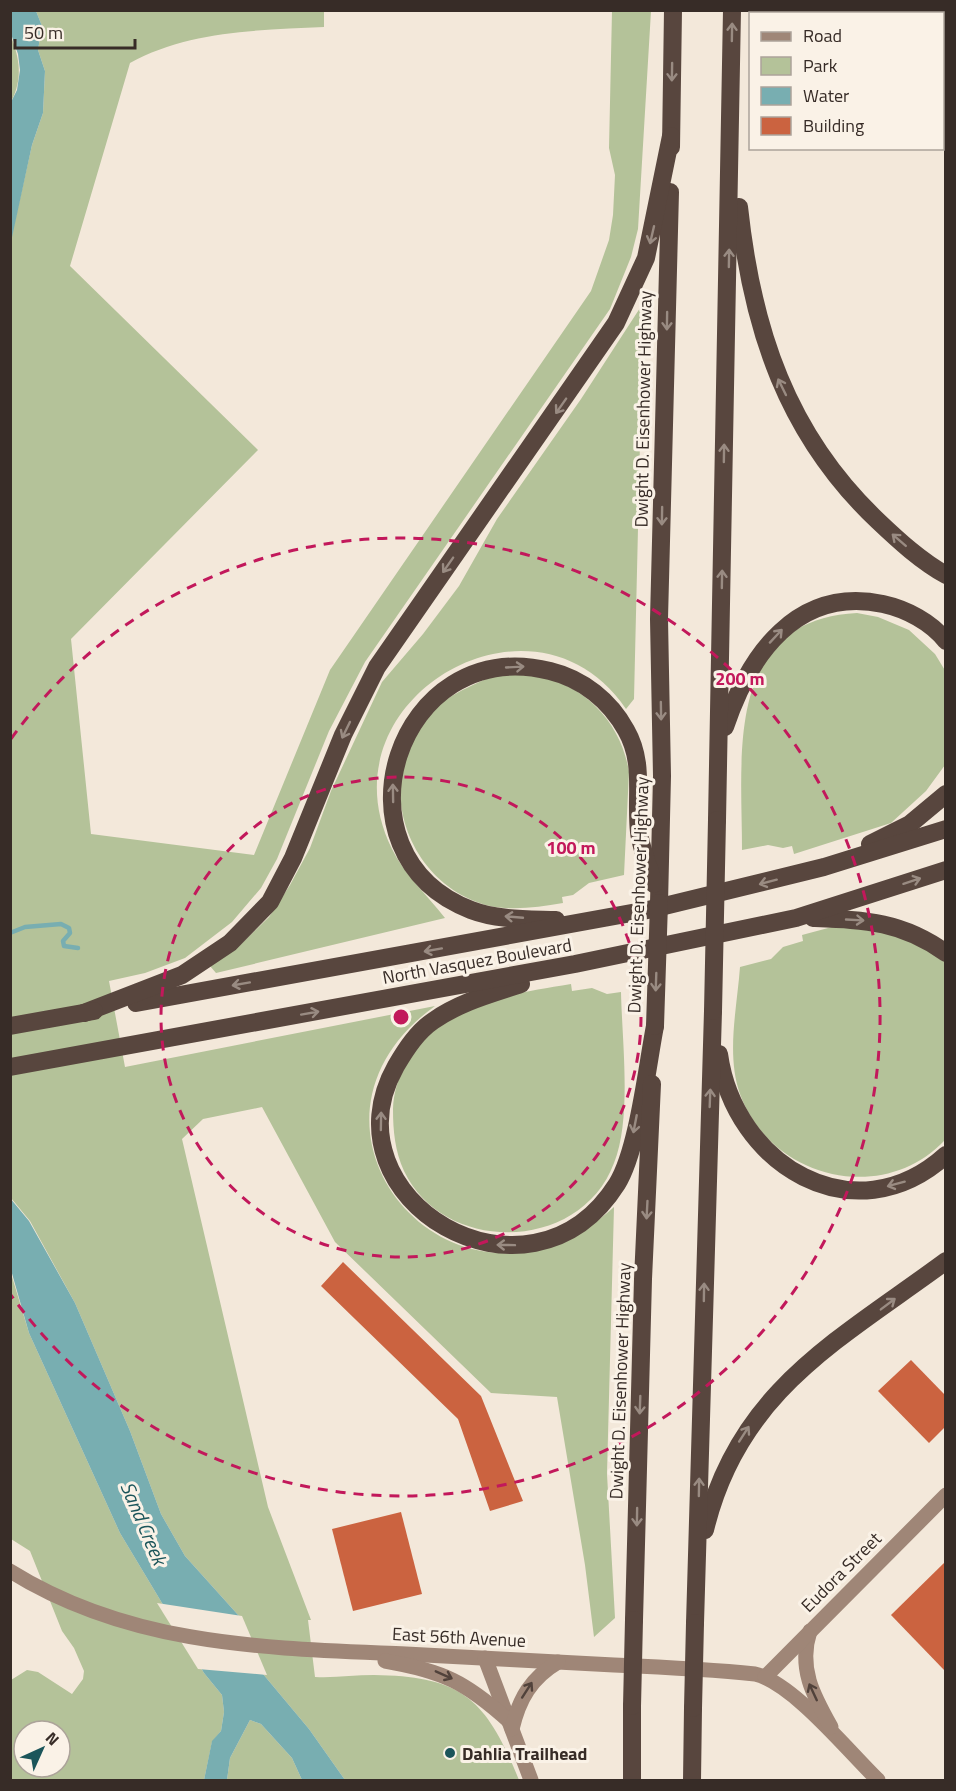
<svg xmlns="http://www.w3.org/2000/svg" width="956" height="1791" font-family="'Titillium Web',sans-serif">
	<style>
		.green { fill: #b4c299; fill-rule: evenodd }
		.water { fill: #78aeb1 }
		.pier { fill: #f3e8da }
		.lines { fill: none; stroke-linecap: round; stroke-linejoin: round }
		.stream { stroke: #78aeb1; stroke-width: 4.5 }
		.building { fill: #cb6340 }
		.secondary { stroke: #9f8677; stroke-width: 15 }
		.highway { stroke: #58463e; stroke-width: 18 }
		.highway-bridge { stroke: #58463e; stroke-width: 18 }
		.oneway { stroke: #998b82 }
		.oneway2 { stroke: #51423b }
		.ring { fill: none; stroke: #c2185b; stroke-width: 3; stroke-dasharray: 10 8 }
		.poi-dot { fill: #1b555a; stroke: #faf2e7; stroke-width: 2 }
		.labels { text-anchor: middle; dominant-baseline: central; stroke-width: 6; stroke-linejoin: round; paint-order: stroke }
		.street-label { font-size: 18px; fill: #372c27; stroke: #faf2e7 }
		.poi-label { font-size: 18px; font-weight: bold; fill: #372c27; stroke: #faf2e7; text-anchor: start }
		.water-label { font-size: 20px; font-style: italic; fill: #1b555a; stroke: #faf2e7 }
		.centre { fill: #c2185b; stroke: #faf2e7; stroke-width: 3 }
		.ring-label { font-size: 18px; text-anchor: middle; font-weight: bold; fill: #c2185b; stroke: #faf2e7; stroke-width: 6; stroke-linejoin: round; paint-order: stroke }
	</style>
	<rect width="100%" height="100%" fill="#f3e8da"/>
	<!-- green -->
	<g class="green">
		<path d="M 36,11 L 324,11 L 324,27 C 259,30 187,31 130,63 L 70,266 L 258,450 L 71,639 L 91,834 L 254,855 L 330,670 L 591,291 L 609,240 L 613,215 L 615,175 L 609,148 L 612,11 L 651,11 L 638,229 L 631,257 L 610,309 L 365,662 L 329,731 L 277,859 L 261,888 L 232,922 L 185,958 L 145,973 L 109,981 L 125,1067 L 435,1006 C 267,1127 456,1350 614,1207 L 607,1474 L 615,1618 L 594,1637 L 585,1565 L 557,1397 L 491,1393 L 335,1242 L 262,1107 L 203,1119 L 182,1139 L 268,1507 L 311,1620 L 308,1620 L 315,1677 C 336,1678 354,1675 374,1675 C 464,1676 487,1701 519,1780 L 345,1780 L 309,1729 L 263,1674 L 239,1616 L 185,1556 L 161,1514 L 130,1431 L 75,1303 L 30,1221 L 11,1198 L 10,243 L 32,145 L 43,113 L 45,71 L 38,50 L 42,26 Z"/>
		<path d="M 10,34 C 20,59 23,78 11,102 Z"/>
		<path d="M 640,308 L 643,315 L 634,699 L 626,709 C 534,573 318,700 392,849 C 404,874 428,896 445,918 L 216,973 L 210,966 L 240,945 L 269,917 L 290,885 L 310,848 L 331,791 L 382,682 L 423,634 L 459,586 L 497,519 L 581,399 Z"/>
		<path d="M 857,613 L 878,617 L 909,630 L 935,654 L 946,672 L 945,765 L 926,791 L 891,823 L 794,854 L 792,846 L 783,848 L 768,845 L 742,850 C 742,755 724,620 857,613 Z"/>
		<path d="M 495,675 C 509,675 524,674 538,677 C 586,684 622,725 629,772 L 624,875 L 589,883 L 573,895 L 562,897 L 563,903 C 538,907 514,911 490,906 C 413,887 376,796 417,728 C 434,700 467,688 495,675 Z"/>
		<path d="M 843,924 L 886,930 L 937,955 L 946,963 L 945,1140 C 883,1206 771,1179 740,1094 C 726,1055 737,1008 740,967 L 771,959 L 783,947 L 803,941 L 802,935 Z"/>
		<path d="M 571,984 L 572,991 L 592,988 L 607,994 L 621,992 C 622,1042 632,1118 614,1163 C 581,1252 445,1256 404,1171 C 395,1151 393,1131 393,1109 C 394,1077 414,1040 441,1020 C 446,1016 455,1014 461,1011 C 500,995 529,991 571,984 Z"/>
		<path d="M 10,1270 L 29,1333 L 120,1533 L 204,1673 L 222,1695 L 224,1712 L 221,1731 L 212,1742 L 204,1780 L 11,1780 L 11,1680 L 27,1670 L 38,1672 L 72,1694 L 83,1679 L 84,1671 L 74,1648 L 62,1631 L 30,1551 L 11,1539 ZM 24,1731 L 60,1731 L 60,1767 L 24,1767 Z"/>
		<path d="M 250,1720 L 261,1724 L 292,1758 L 302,1780 L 227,1780 L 230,1758 Z"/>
	</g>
	<!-- water -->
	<g class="water">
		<path d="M 11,10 L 36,11 L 42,26 L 38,50 L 45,71 L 43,113 L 32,145 L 11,242 L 11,102 L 17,90 L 20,70 L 18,54 L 11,34 Z"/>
		<path d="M 10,1198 L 29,1221 L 75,1303 L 130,1431 L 161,1514 L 185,1556 L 239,1616 L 263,1674 L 309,1729 L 345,1780 L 302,1780 L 292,1758 L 261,1724 L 250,1720 L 230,1758 L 227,1780 L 204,1780 L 212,1741 L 221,1731 L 224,1712 L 222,1695 L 204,1673 L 120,1533 L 29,1333 L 11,1270 Z"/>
	</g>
	<!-- pier -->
	<path class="pier" d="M 157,1603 L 242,1616 L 267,1675 L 198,1669 Z"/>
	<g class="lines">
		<!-- stream -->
		<path class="stream" d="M 10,933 L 25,927 L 61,924 L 69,928 L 70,933 L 63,941 L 64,946 L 78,948"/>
	</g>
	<!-- building -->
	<g class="building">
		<path d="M 343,1262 L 481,1396 L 523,1501 L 490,1511 L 458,1419 L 321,1286 Z"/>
		<path d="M 911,1360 L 945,1395 L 945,1427 L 929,1443 L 878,1391 Z"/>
		<path d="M 401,1512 L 422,1594 L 353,1611 L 332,1529 Z"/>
		<path d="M 945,1562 L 945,1671 L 891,1615 Z"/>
	</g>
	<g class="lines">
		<!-- secondary -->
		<g class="secondary">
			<path d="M 10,1571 C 132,1647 268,1648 406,1654 C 475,1657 545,1662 614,1665 C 661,1667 708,1669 755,1674 C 793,1683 848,1751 878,1780"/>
			<path d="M 810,1631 C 798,1668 813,1695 831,1727"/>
			<path d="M 485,1658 L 531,1780"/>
			<path d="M 385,1661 C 443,1671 466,1682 510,1722"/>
			<path d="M 765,1677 L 946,1495"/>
			<path d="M 512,1729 C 519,1699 531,1678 558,1662"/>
		</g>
		<!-- highway -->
		<g class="highway">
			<path d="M 671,147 L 673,10"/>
			<path d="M 739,207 C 752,329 787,435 878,521 C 899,541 921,561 946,575"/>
			<path d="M 725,727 C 749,655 797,586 883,604 C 906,609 931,622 946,641"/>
			<path d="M 717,820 L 732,10"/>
			<path d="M 870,844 L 910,824 L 946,794"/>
			<path d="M 659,903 L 662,776 L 659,619 L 670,192"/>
			<path d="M 813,918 C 865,920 902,921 946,953"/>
			<path d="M 556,920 C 528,919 497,920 471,910 C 326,854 397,633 550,671 C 583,679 610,701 626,730 C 645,763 635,796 639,832 C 641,849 649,867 654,884"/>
			<path d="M 521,984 C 491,994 460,1002 433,1021 C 417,1032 406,1049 396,1066 C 321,1199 529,1323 617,1184 C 638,1150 647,1067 655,1026"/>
			<path d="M 136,1003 L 648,910 L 824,867 L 946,829"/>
			<path d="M 84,1013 L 182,975 L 230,943 L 270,902 L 293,858 L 343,735 L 377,667 L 616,323 L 646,258 L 671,136"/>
			<path d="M 10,1026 L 94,1011"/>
			<path d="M 719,1054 C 734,1164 854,1238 946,1155"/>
			<path d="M 10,1067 L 575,964 L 796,918 L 946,870"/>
			<path d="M 705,1530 C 738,1391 839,1340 946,1261"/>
			<path d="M 634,1620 L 643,1279 L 652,1084"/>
			<path d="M 695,1623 L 713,1011"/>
			<path d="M 632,1780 L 632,1706"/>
			<path d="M 692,1780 L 693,1708"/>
		</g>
		<!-- highway-bridge -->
		<g class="highway-bridge">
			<path d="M 713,1011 L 717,820"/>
			<path d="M 655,1026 L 659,903"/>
			<path d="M 632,1706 L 634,1620"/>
			<path d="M 693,1708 L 695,1623"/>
		</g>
	</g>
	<!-- one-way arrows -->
	<defs><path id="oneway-shaft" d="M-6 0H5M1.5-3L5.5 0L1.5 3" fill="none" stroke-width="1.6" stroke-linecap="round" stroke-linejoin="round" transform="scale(1.5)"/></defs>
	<g class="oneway">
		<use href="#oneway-shaft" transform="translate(732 32) rotate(-89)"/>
		<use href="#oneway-shaft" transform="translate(672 72) rotate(91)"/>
		<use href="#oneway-shaft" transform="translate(652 235) rotate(103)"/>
		<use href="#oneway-shaft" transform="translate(729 258) rotate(-89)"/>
		<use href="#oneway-shaft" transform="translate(667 321) rotate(91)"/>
		<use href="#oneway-shaft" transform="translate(782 387) rotate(-116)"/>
		<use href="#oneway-shaft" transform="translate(561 406) rotate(125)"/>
		<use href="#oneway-shaft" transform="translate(724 453) rotate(-89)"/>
		<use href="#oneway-shaft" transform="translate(662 516) rotate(91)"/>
		<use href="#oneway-shaft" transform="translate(899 540) rotate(-139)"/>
		<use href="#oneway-shaft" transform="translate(448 565) rotate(125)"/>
		<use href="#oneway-shaft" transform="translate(722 579) rotate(-89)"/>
		<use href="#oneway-shaft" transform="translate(776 636) rotate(-47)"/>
		<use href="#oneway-shaft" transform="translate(515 667) rotate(-3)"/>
		<use href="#oneway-shaft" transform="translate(661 711) rotate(89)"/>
		<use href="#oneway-shaft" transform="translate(346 730) rotate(116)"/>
		<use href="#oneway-shaft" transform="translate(393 793) rotate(-91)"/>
		<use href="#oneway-shaft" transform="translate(912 881) rotate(-18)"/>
		<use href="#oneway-shaft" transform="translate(768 882) rotate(165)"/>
		<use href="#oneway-shaft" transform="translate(514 917) rotate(-175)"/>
		<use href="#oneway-shaft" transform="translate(855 920) rotate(3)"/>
		<use href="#oneway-shaft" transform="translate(433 950) rotate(170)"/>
		<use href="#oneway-shaft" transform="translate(656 982) rotate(92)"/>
		<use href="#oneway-shaft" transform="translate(241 984) rotate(170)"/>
		<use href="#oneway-shaft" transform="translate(310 1013) rotate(-10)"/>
		<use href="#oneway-shaft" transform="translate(710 1098) rotate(-88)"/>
		<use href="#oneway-shaft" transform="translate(381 1121) rotate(-89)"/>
		<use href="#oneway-shaft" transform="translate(635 1124) rotate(101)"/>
		<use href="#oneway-shaft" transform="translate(896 1184) rotate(165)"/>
		<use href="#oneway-shaft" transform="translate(647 1210) rotate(93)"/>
		<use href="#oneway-shaft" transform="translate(506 1245) rotate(-179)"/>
		<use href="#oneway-shaft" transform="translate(704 1292) rotate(-89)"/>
		<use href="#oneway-shaft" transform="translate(888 1304) rotate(-37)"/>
		<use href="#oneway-shaft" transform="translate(640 1405) rotate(92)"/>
		<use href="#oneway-shaft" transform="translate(744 1434) rotate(-57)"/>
		<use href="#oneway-shaft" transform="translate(699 1487) rotate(-89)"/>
		<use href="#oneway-shaft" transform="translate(637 1517) rotate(91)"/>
	</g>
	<g class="oneway2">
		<use href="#oneway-shaft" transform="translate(444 1675) rotate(24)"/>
		<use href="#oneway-shaft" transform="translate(527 1690) rotate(-57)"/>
		<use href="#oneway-shaft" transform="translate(813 1692) rotate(-115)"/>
	</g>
	<!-- distance rings -->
	<g class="ring">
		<circle cx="401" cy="1017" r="240"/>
		<path d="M11 739A479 479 0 1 1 11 1295"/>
	</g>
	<!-- markers -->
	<circle class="poi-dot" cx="450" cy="1753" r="6"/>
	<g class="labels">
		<!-- street labels -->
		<g class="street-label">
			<text transform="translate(643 409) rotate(-89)">Dwight D. Eisenhower Highway</text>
			<text transform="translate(638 895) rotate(-88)">Dwight D. Eisenhower Highway</text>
			<text transform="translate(477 961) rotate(-10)">North Vasquez Boulevard</text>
			<text transform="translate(620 1381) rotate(-88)">Dwight D. Eisenhower Highway</text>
			<text transform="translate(841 1572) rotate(-45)">Eudora Street</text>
			<text transform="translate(459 1637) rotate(3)">East 56th Avenue</text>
		</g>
		<!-- poi labels -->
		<g class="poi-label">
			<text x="462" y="1753">Dahlia Trailhead</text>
		</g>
		<!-- water labels -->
		<g class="water-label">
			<text transform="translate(144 1523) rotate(67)">Sand Creek</text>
		</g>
	</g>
	<circle cx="401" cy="1017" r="9" class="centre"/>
	<g class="ring-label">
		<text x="740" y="685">200 m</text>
		<text x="571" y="854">100 m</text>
	</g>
	<!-- border -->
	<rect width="956" height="1791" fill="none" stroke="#372c27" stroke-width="24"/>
	<!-- legend -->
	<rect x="749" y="12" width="195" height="138" fill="#faf2e7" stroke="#aca39a" stroke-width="1.5"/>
	<rect x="761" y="32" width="30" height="9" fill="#9f8677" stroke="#aca39a" stroke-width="1.5"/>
	<text x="803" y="42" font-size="18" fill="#372c27">Road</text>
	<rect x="761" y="57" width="30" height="18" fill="#b4c299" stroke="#aca39a" stroke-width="1.5"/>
	<text x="803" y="72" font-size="18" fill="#372c27">Park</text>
	<rect x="761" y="87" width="30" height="18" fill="#78aeb1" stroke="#aca39a" stroke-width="1.5"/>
	<text x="803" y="102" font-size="18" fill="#372c27">Water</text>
	<rect x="761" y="117" width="30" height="18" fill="#cb6340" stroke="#aca39a" stroke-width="1.5"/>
	<text x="803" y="132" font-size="18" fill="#372c27">Building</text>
	<!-- north arrow -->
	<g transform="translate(42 1749) rotate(45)"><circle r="28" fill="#faf2e7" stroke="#aca39a" stroke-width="1.5"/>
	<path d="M0-4.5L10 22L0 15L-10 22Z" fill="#1b555a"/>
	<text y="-9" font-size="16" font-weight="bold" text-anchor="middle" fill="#372c27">N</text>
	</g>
	<!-- scale -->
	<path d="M15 39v9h120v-9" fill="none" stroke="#372c27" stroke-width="3"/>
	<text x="24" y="39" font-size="18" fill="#372c27" stroke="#faf2e7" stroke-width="4.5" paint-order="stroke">50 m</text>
</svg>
